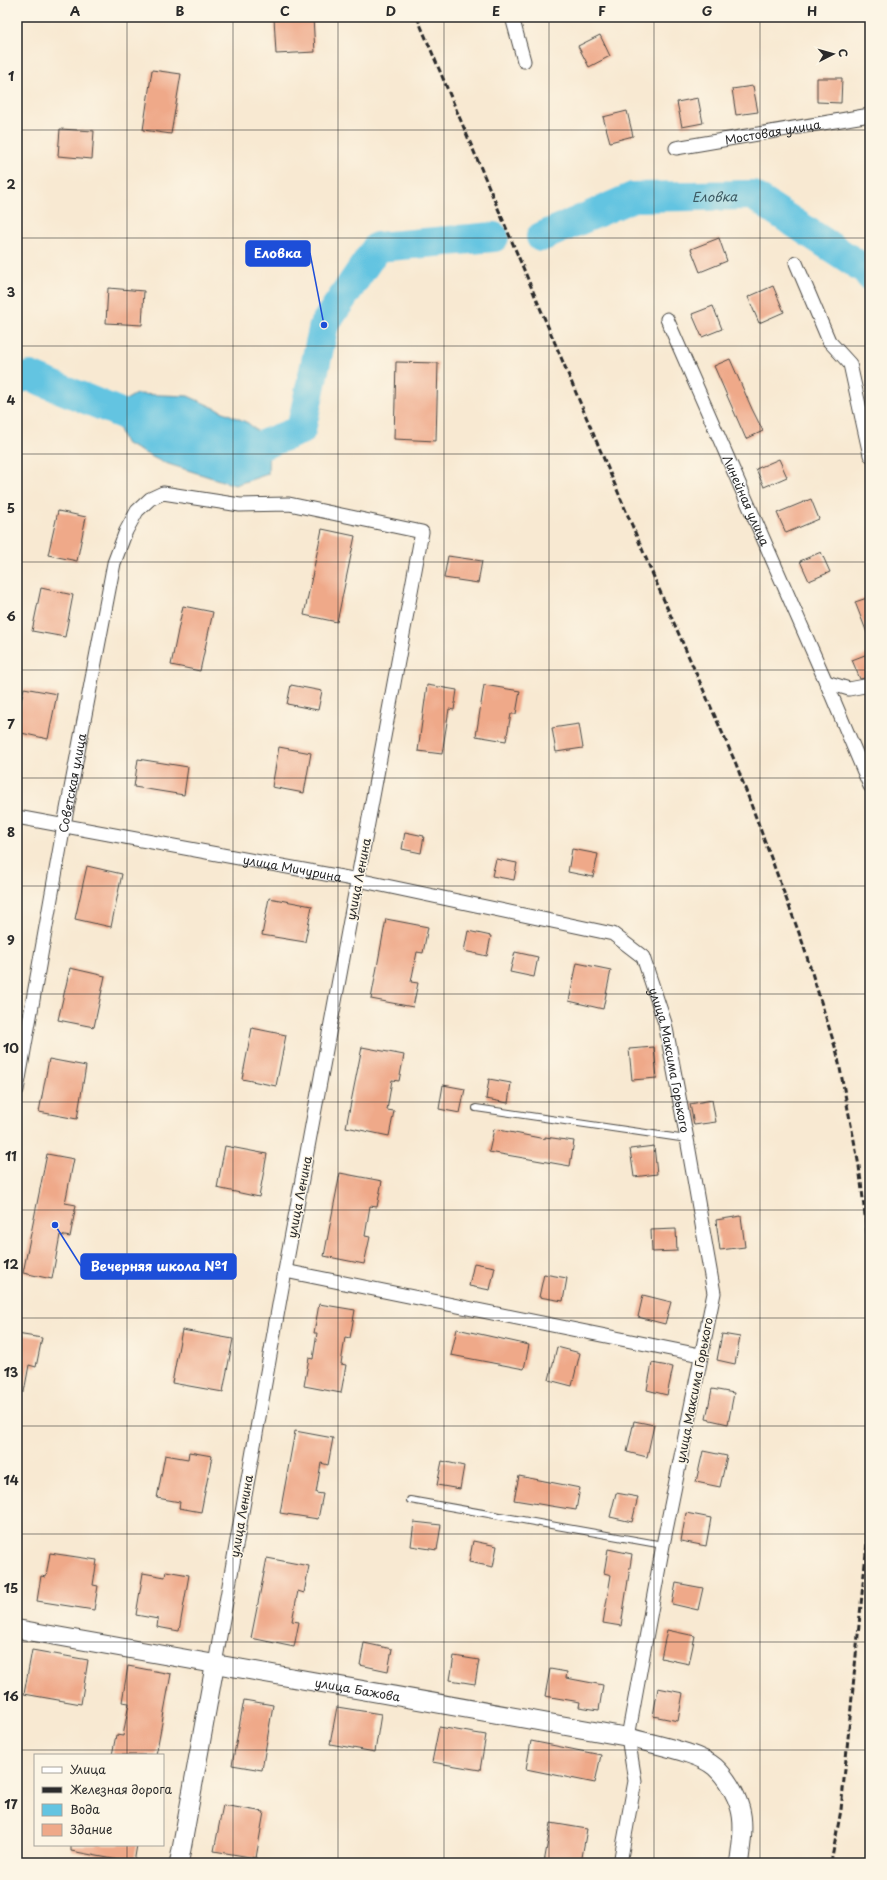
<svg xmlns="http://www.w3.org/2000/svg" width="887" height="1880" font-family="'Playpen Sans',sans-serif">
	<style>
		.water { fill: #63c4e1; stroke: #477886 }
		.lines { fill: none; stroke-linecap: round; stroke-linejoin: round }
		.river { stroke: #63c4e1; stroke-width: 30 }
		.building { fill: #efa989 }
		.lane-casing { stroke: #4a4844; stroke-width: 8 }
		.street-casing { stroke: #4a4844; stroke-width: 15 }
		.secondary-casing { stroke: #4a4844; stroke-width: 20 }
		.lane { stroke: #fff; stroke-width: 6 }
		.street { stroke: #fff; stroke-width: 13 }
		.secondary { stroke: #fff; stroke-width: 18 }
		.rail { stroke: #2b2b2b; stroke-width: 3; stroke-dasharray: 6 3; stroke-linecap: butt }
		.grid { fill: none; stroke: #2b2b2b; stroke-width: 1; stroke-opacity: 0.55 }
		.labels { text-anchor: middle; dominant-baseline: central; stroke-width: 3; stroke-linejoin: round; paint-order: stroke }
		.street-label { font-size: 12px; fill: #2b2b2b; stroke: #fcf5e5 }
		.water-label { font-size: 13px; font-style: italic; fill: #3c5962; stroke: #fcf5e5 }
		.leader { fill: none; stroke: #1d4ed8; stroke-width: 1.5 }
		.callout-dot { fill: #1d4ed8; stroke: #fcf5e5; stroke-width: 1.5 }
		.callout { fill: #1d4ed8; stroke: #1d4ed8; stroke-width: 1.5 }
		.callout-label { font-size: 13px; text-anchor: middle; font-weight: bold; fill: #fff }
		.neatline { fill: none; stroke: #2b2b2b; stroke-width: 1.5 }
		.grid-label { font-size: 13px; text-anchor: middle; font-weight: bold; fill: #2b2b2b }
	</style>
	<rect width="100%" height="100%" fill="#fcf5e5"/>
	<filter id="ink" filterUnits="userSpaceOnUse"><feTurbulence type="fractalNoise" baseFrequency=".025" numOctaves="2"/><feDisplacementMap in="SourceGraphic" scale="8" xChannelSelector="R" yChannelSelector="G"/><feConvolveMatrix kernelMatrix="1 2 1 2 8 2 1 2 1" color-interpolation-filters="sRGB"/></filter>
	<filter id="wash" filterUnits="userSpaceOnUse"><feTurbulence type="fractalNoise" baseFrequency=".012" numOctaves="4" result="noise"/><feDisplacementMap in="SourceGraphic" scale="16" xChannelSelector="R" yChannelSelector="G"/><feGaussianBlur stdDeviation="0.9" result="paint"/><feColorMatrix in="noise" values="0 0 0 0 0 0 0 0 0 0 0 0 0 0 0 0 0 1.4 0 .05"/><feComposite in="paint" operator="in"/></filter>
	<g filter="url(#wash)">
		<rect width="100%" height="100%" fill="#f8e9d2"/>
		<!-- water -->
		<path class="water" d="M 136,394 L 188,396 L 248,423 L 269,442 L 268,474 L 235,485 L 162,462 L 125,443 L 110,409 Z"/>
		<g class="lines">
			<!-- river -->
			<g class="river">
				<path id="s1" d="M 541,237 L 633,197 L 752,195 L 866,270 L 870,276"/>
				<path d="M 17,379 L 30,376 L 147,424"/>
				<path d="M 231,457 L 301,430 L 324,325 L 377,247 L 494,237"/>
			</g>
		</g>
		<g id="blocks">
			<!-- building -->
			<g class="building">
				<path d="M 274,17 L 313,17 L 315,52 L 276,54 Z"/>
				<path d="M 600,35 L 610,56 L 589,67 L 578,46 Z"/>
				<path d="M 152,70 L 181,74 L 171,134 L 143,130 Z"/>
				<path d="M 817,78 L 842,78 L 841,103 L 817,102 Z"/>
				<path d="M 753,86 L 758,112 L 736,115 L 732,89 Z"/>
				<path d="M 698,98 L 703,123 L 682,127 L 677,102 Z"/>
				<path d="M 627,111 L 633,136 L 610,142 L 603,117 Z"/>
				<path d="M 60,129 L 94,131 L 92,159 L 58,156 Z"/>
				<path d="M 719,238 L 727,261 L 700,272 L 691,249 Z"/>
				<path d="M 773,286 L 784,312 L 759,323 L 748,297 Z"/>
				<path d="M 108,288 L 144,291 L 142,325 L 106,323 Z"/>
				<path d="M 713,306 L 722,329 L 702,337 L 692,314 Z"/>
				<path d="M 730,359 L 752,409 L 763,431 L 746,439 L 714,366 Z"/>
				<path d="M 396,362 L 438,363 L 436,441 L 394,439 Z"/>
				<path d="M 779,459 L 787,477 L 764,487 L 756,469 Z"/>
				<path d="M 811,499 L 819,519 L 786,533 L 777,513 Z"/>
				<path d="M 58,511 L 86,517 L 77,561 L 48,555 Z"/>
				<path d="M 322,529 L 355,536 L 337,622 L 304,615 Z"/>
				<path d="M 821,552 L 830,572 L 809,581 L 800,561 Z"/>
				<path d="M 448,556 L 482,561 L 478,583 L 444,578 Z"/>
				<path d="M 41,588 L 73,595 L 65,637 L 32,631 Z"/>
				<path d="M 870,597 L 870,638 L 869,638 L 855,602 Z"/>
				<path d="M 183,606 L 213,612 L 200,671 L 171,665 Z"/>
				<path d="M 870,653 L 870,677 L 860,679 L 852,660 Z"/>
				<path d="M 291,685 L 322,691 L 318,710 L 287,704 Z"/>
				<path d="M 427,685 L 457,690 L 454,710 L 449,709 L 442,754 L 418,751 Z"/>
				<path d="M 484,685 L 520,691 L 516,714 L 511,714 L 506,741 L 476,736 Z"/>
				<path d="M 24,688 L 57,694 L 48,739 L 17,732 L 17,720 Z"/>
				<path d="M 579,724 L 583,748 L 556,752 L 552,728 Z"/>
				<path d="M 279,747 L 311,753 L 304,793 L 272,787 Z"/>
				<path d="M 138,759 L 188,767 L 184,795 L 134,787 Z"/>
				<path d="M 405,832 L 424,836 L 421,853 L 402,849 Z"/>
				<path d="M 572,849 L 598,854 L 593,877 L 568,872 Z"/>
				<path d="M 496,859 L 517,863 L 514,880 L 492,876 Z"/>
				<path d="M 87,866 L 122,874 L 111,927 L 75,919 Z"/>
				<path d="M 269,898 L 312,906 L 305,942 L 262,935 Z"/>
				<path d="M 386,919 L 428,927 L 423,953 L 417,952 L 411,982 L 418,983 L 413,1007 L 371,999 Z"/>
				<path d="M 468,931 L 491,936 L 487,956 L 464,951 Z"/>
				<path d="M 515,952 L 538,957 L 534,977 L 510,972 Z"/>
				<path d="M 577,963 L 611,970 L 603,1009 L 569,1001 Z"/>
				<path d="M 70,968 L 105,976 L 94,1027 L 58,1020 Z"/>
				<path d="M 252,1028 L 286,1035 L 276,1086 L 242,1079 Z"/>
				<path d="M 362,1047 L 404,1055 L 399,1081 L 392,1080 L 387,1110 L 394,1111 L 389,1136 L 346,1127 Z"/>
				<path d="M 654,1047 L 657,1078 L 632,1080 L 629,1049 Z"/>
				<path d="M 49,1059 L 86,1066 L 77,1119 L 39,1112 Z"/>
				<path d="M 489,1079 L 511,1083 L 508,1103 L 486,1099 Z"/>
				<path d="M 443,1085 L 465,1089 L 460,1113 L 439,1109 Z"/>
				<path d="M 712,1100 L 716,1122 L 694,1125 L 690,1104 Z"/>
				<path d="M 494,1129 L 545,1139 L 545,1137 L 574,1141 L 570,1166 L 489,1152 Z"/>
				<path d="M 225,1146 L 267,1154 L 259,1197 L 217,1188 Z"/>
				<path d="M 654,1146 L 657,1174 L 634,1177 L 630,1149 Z"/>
				<path d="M 47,1154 L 74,1159 L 65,1203 L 76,1205 L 70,1237 L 60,1235 L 52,1279 L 23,1273 Z"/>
				<path d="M 340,1173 L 382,1181 L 377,1207 L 370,1206 L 365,1236 L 370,1237 L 364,1264 L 324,1256 Z"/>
				<path d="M 741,1216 L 745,1247 L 720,1250 L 716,1220 Z"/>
				<path d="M 676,1229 L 677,1251 L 652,1252 L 651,1230 Z"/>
				<path d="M 474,1263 L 495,1267 L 490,1290 L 469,1286 Z"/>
				<path d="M 544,1274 L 567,1278 L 563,1301 L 539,1297 Z"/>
				<path d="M 643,1295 L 671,1302 L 665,1324 L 638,1317 Z"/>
				<path d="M 319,1304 L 355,1310 L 350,1338 L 345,1337 L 341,1364 L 346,1365 L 341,1393 L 304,1386 L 309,1358 L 313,1359 L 317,1333 L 314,1333 Z"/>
				<path d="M 457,1329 L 529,1345 L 524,1369 L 451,1355 Z"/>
				<path d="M 182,1330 L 233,1339 L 223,1392 L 172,1383 Z"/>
				<path d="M 17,1334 L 42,1338 L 36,1367 L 29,1365 L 24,1392 L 17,1392 Z"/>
				<path d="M 722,1334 L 740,1337 L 735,1364 L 717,1360 Z"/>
				<path d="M 557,1347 L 580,1353 L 572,1386 L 549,1380 Z"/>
				<path d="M 652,1363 L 673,1367 L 667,1395 L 647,1390 Z"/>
				<path d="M 712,1389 L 734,1393 L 728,1424 L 706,1419 Z"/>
				<path d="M 634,1421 L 654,1425 L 647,1457 L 627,1452 Z"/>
				<path d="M 295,1431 L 333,1438 L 328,1465 L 321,1463 L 316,1493 L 323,1494 L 318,1519 L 280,1513 Z"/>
				<path d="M 703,1451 L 727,1456 L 720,1487 L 696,1482 Z"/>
				<path d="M 189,1452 L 212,1456 L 201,1512 L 179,1508 L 180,1502 L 157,1498 L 165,1455 L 188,1459 Z"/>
				<path d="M 442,1461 L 464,1466 L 460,1489 L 437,1485 Z"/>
				<path d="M 519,1476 L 580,1488 L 576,1510 L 514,1500 Z"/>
				<path d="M 616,1493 L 638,1497 L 632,1522 L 610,1517 Z"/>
				<path d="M 686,1513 L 711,1518 L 706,1546 L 681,1541 Z"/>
				<path d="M 414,1522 L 441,1525 L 437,1550 L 411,1546 Z"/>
				<path d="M 473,1541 L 497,1546 L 493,1567 L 469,1562 Z"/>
				<path d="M 608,1549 L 632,1554 L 621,1626 L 603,1623 L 611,1575 L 604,1573 Z"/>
				<path d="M 50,1553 L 97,1560 L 93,1585 L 98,1586 L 94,1610 L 37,1601 L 41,1576 L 46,1577 Z"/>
				<path d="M 267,1558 L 309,1566 L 304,1593 L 298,1591 L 292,1621 L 299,1622 L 294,1647 L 251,1638 Z"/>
				<path d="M 166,1571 L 189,1575 L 179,1631 L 157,1627 L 158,1619 L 136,1615 L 143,1573 L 165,1577 Z"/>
				<path d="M 676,1583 L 703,1588 L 698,1610 L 672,1604 Z"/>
				<path d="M 667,1630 L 695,1636 L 689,1664 L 661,1658 Z"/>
				<path d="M 364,1643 L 392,1649 L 388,1671 L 360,1665 Z"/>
				<path d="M 32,1650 L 88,1660 L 81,1704 L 24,1694 Z"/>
				<path d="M 454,1656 L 479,1660 L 475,1684 L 450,1680 Z"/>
				<path d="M 128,1666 L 171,1674 L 156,1755 L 112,1755 L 116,1735 L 123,1736 L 129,1703 L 122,1702 Z"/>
				<path d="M 550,1669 L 567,1672 L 566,1678 L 603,1685 L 599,1710 L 579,1707 L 580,1702 L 545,1696 Z"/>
				<path d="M 658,1688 L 683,1693 L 678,1721 L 653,1716 Z"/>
				<path d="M 244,1700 L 273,1705 L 262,1770 L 232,1765 Z"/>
				<path d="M 337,1707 L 381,1714 L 375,1752 L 330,1744 Z"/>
				<path d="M 439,1727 L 486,1735 L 480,1770 L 432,1762 Z"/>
				<path d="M 531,1741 L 601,1755 L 595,1783 L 526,1769 Z"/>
				<path d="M 223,1805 L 264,1812 L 256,1858 L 214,1851 Z"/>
				<path d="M 551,1823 L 587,1829 L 581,1863 L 544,1863 Z"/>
				<path d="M 71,1845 L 137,1845 L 134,1863 L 71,1851 Z"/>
			</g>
		</g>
	</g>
	<g filter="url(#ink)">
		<use href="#blocks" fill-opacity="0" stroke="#4a4844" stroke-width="1"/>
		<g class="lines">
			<defs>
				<g id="lane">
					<path d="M 476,1108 L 687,1139"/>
					<path d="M 410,1500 L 663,1545"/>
				</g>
				<g id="street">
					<path d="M 512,17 L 524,61"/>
					<path id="s2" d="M 676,148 L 870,115"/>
					<path d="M 796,263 L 829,341 L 850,364 L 870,455"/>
					<path id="s3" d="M 667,319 L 826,682 L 870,786"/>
					<path d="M 826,682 L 849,689 L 870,685"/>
					<path id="s4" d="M 17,817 L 358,880 L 613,934 L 643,957 L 665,1023 L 687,1139 L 714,1293 L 663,1545 L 628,1737 L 635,1781 L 620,1863"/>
					<path id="s5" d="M 17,1090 L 64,825 L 114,563 L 126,531 L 137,511 L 150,499 L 163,493 L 240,505 L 289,504 L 422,532 L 285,1271 L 215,1664"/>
					<path d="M 285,1271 L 700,1355"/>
				</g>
				<g id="secondary">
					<path id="s6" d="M 17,1629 L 628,1737 C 650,1744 698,1752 715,1767 C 726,1777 736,1794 740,1808 C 745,1825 741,1846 739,1863"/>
					<path d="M 179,1863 L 215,1664"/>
				</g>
			</defs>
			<!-- lane casing -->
			<use href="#lane" class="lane-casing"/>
			<!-- street casing -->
			<use href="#street" class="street-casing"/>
			<!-- secondary casing -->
			<use href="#secondary" class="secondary-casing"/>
			<!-- lane -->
			<use href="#lane" class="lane"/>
			<!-- street -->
			<use href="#street" class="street"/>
			<!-- secondary -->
			<use href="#secondary" class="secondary"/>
			<!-- rail -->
			<g class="rail">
				<path d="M 417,17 L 659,589 L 736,764 L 802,941 L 837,1053 L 859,1166 L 870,1256"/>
				<path d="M 831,1863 L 841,1810 L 870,1512"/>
			</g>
		</g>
	</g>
	<!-- grid -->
	<path class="grid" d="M 127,17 L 127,1755M 233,17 L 233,1863M 338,17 L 338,1863M 444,17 L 444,1863M 549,17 L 549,1863M 654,17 L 654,1863M 760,17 L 760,1863M 17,130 L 870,130M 17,238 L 870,238M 17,346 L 870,346M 17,454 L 870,454M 17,562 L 870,562M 17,670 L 870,670M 17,778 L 870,778M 17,886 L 870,886M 17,994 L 870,994M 17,1102 L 870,1102M 17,1210 L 870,1210M 17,1318 L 870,1318M 17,1426 L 870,1426M 17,1534 L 870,1534M 17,1642 L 870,1642M 17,1750 L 870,1750M 127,1845 L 127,1863"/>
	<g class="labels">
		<!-- street labels -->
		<g class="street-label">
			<text stroke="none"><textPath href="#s2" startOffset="98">Мостовая улица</textPath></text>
			<text stroke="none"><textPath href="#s3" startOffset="198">Линейная улица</textPath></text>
			<text stroke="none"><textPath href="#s5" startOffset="312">Советская улица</textPath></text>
			<text stroke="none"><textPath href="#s4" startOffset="280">улица Мичурина</textPath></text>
			<text transform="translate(358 879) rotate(-79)">улица Ленина</text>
			<text stroke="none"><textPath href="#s4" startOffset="752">улица Максима Горького</textPath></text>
			<text transform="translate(299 1197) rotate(-79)">улица Ленина</text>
			<text transform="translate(694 1390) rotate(-79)">улица Максима Горького</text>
			<text transform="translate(241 1516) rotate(-80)">улица Ленина</text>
			<text stroke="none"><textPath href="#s6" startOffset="346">улица Бажова</textPath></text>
		</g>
		<!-- water labels -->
		<g class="water-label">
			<text stroke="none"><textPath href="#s1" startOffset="182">Еловка</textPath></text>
		</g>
	</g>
	<!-- callouts -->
	<path class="leader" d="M324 325L310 253M55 1225L81 1266"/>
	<g class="callout-dot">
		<circle cx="324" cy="325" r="4"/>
		<circle cx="55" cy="1225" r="4"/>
	</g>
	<g class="callout">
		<rect x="246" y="241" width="64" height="25" rx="4"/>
		<rect x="81" y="1254" width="155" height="25" rx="4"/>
	</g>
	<g class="callout-label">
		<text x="278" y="258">Еловка</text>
		<text x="159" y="1271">Вечерняя школа №1</text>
	</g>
	<!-- margin -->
	<rect width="887" height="1880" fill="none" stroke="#fcf5e5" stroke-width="44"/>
	<!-- legend -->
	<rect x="34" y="1754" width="130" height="92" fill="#fcf5e5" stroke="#a8a49b"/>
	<rect x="42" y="1767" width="20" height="6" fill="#ffffff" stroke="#a8a49b"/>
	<text x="70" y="1774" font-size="12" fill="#2b2b2b">Улица</text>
	<rect x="42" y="1787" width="20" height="6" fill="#2b2b2b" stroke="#a8a49b"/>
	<text x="70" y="1794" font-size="12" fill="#2b2b2b">Железная дорога</text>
	<rect x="42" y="1804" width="20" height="12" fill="#63c4e1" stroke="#a8a49b"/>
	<text x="70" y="1814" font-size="12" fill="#2b2b2b">Вода</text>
	<rect x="42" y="1824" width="20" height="12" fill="#efa989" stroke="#a8a49b"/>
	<text x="70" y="1834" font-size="12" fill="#2b2b2b">Здание</text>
	<!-- north arrow -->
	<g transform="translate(833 54) rotate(84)" stroke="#fcf5e5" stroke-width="3" paint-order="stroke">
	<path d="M0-3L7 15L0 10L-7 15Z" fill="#2b2b2b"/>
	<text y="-6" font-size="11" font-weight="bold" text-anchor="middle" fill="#2b2b2b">С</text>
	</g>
	<rect x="22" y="22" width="843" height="1836" class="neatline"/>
	<g class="grid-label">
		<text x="75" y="16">A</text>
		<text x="180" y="16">B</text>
		<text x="285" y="16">C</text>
		<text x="391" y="16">D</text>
		<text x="496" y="16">E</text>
		<text x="602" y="16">F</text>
		<text x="707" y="16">G</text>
		<text x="812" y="16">H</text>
		<text x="11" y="81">1</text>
		<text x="11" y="189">2</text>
		<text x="11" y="297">3</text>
		<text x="11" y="405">4</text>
		<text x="11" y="513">5</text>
		<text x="11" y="621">6</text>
		<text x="11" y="729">7</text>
		<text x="11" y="837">8</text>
		<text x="11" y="945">9</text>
		<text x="11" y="1053">10</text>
		<text x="11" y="1161">11</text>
		<text x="11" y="1269">12</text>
		<text x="11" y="1377">13</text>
		<text x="11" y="1485">14</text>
		<text x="11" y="1593">15</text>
		<text x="11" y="1701">16</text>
		<text x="11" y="1809">17</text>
	</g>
</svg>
